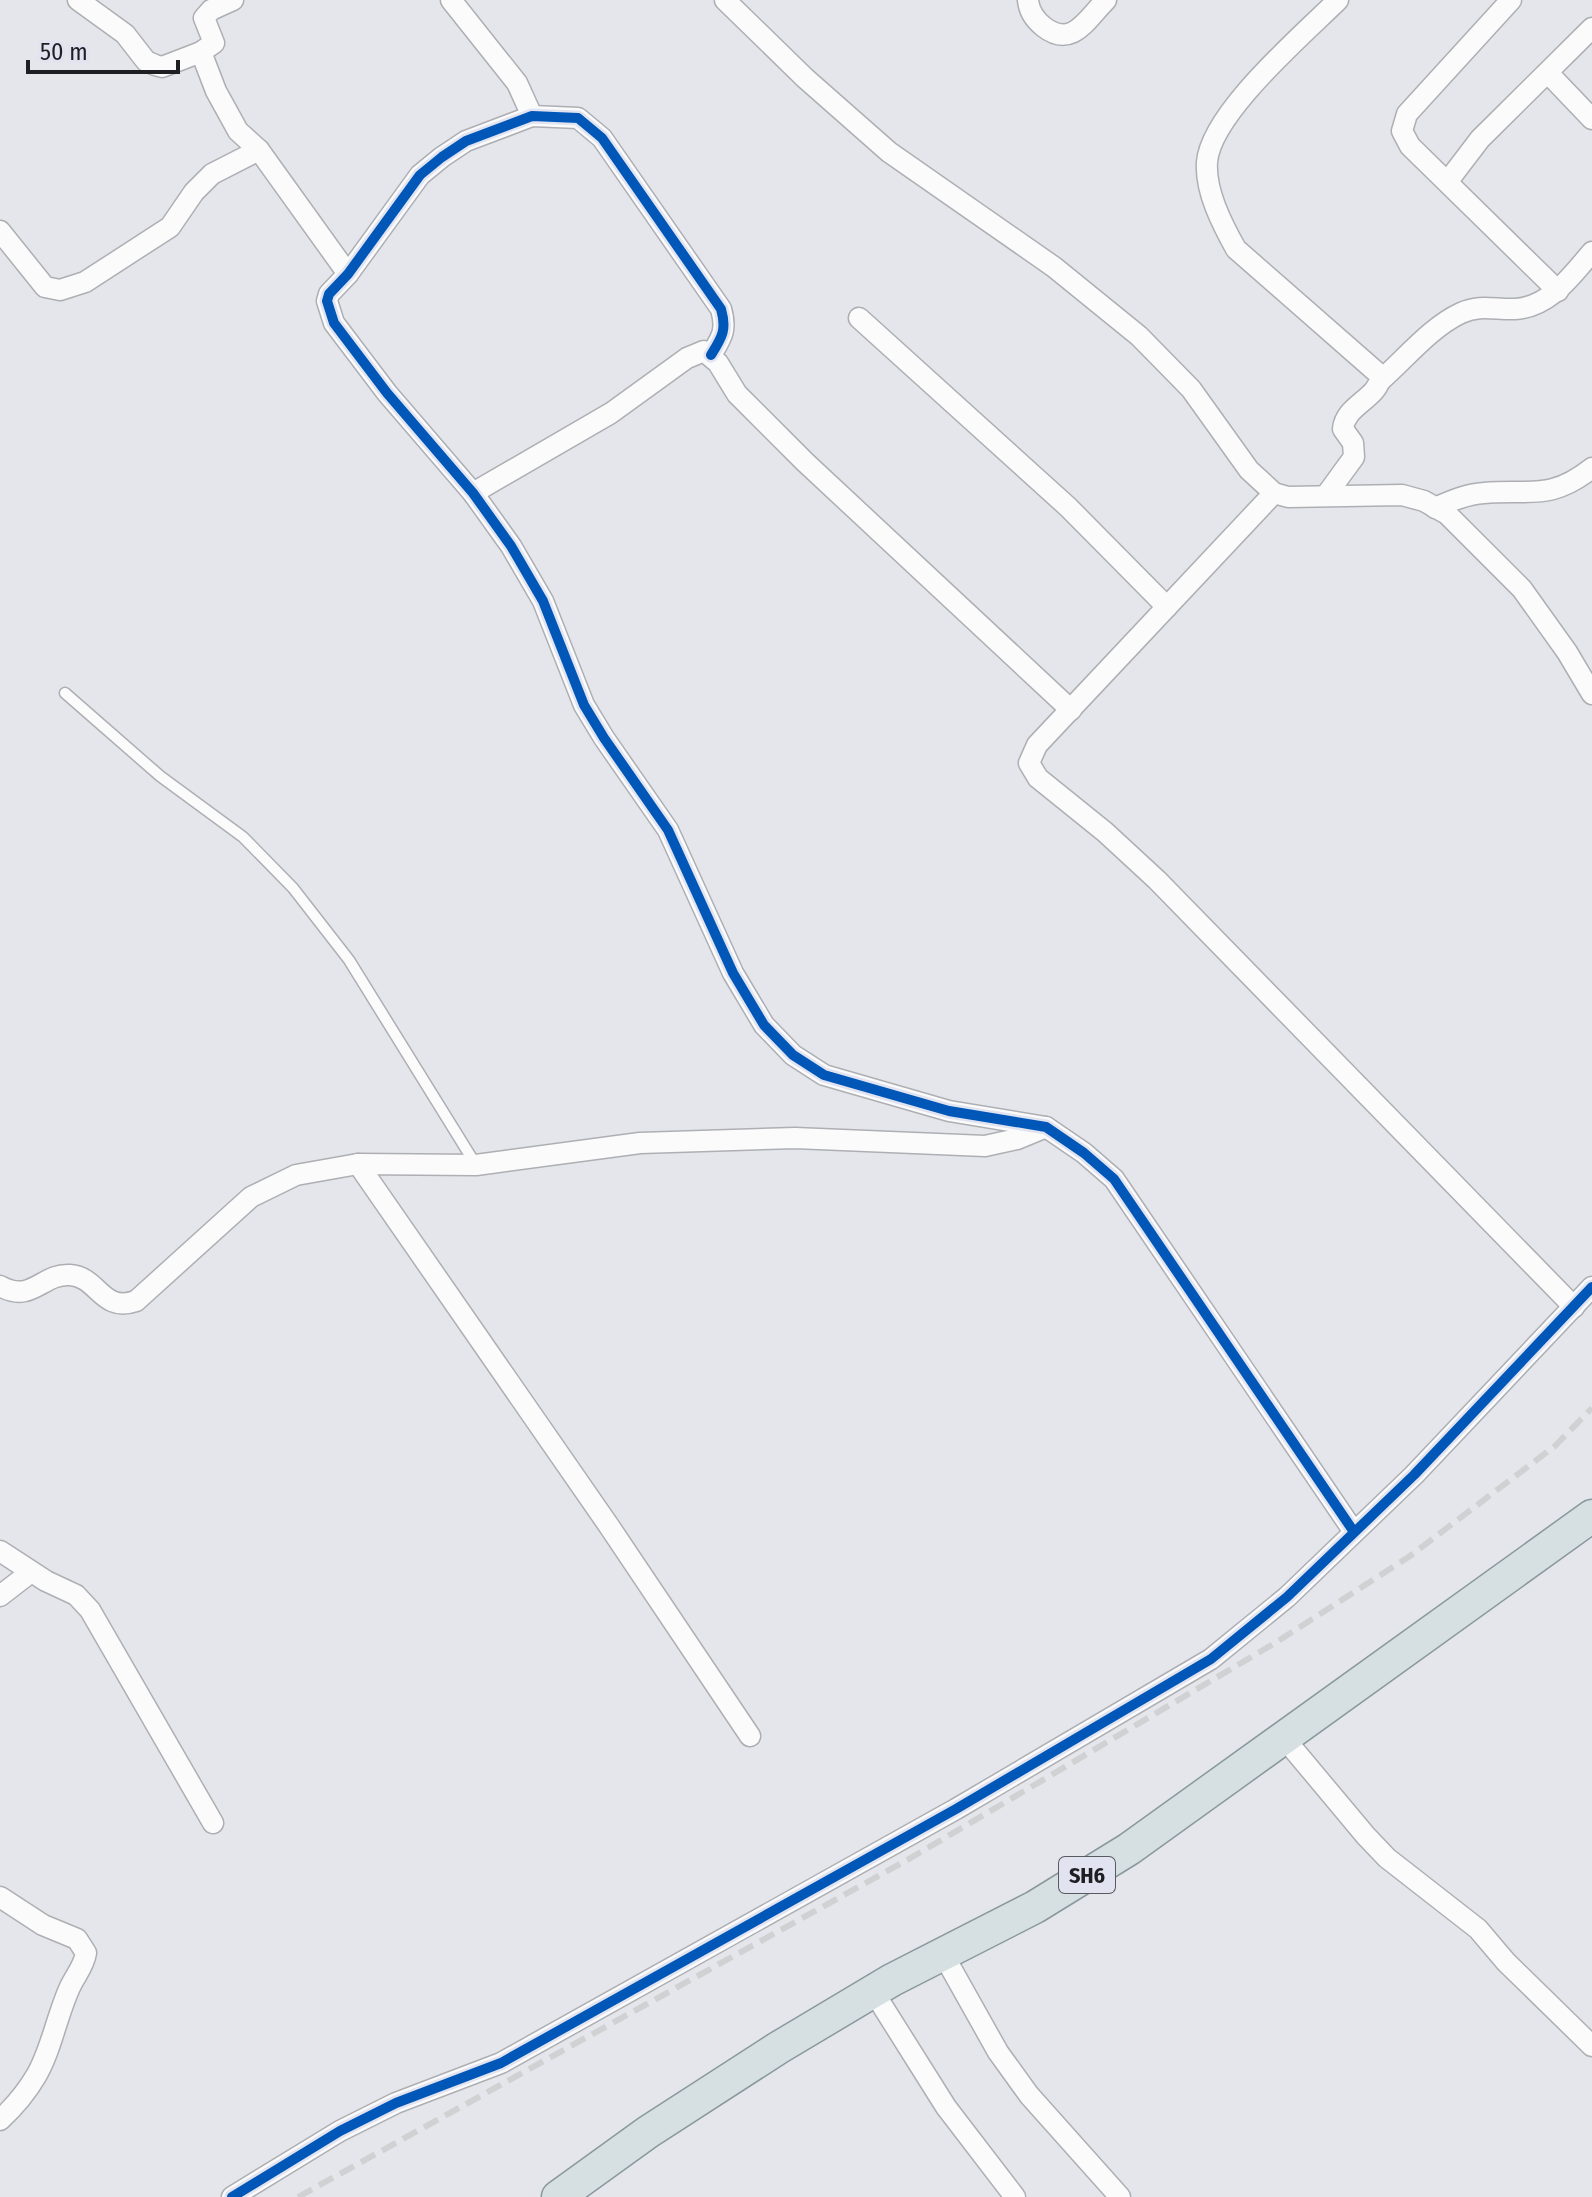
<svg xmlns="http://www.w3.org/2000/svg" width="1592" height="2197" font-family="'Fira Sans Condensed',sans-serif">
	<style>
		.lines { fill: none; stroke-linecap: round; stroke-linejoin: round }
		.lane-casing { stroke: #aeafb3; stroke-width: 13 }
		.street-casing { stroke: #aeafb3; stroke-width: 23 }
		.primary-casing { stroke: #89989d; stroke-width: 35 }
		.lane { stroke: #fbfbfc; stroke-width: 10 }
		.street { stroke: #fbfbfc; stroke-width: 20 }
		.primary { stroke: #d6e0e2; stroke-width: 32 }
		.rail { stroke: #d0d1d2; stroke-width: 6; stroke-dasharray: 16 8; stroke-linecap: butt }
		.cycleway-casing { stroke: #e1e4f0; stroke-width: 15 }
		.cycleway { stroke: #0057b8; stroke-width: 10 }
		.labels { text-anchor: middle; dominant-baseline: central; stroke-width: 7; stroke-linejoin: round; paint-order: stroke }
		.shield { fill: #e1e4f0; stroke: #585a60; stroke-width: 2 }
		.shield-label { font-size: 22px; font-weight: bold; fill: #1e1f23 }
	</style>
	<rect width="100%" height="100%" fill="#e4e6ec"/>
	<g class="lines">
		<defs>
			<path id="lane" d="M 65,693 L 160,776 L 243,837 L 293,888 L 349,960 L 476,1165"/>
			<g id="street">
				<path d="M 78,0 L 125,34 L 146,61 L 155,65 L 162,67 L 201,52"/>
				<path d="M 233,0 L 211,10 L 204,18 L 214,43 L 201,52 L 216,91 L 238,131 L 259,150 L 348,274"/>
				<path d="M 451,0 L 517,83 L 532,116"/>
				<path d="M 725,0 L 805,78 L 889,152 L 1054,267 L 1139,336 L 1191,389 L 1249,470 L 1274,493 L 1288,497 L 1402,495 L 1424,501 L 1447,514 L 1522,589 L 1567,652 L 1592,694"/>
				<path d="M 1028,0 C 1029,12 1035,20 1044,27 C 1072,49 1087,19 1106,0"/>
				<path d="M 1511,0 L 1407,114 L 1402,131 L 1410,146 L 1558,291"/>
				<path d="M 1548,73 L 1592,119"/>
				<path d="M 1448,181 L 1480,139 L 1592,28"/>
				<path d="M 0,231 L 45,287 L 60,290 L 85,282 L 170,227 L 194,192 L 212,174 L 259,150"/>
				<path d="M 859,318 L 1068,507 L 1167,607"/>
				<path d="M 711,355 C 722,337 727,330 721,309 L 602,138 L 578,118 L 532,116 L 466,141 L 442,157 L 420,175 L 348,274 L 329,294 L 327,301 L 334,323 L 387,393 L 473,493 L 511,546 L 543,601 L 584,705 L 604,738 L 668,830 L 733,973 L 764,1025 L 793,1055 L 824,1075 L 949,1111 L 1046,1127 L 1084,1153 L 1114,1179 L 1354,1532"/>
				<path d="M 1381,380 C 1406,358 1431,327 1461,313 C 1480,304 1496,310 1515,309 C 1550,307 1572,275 1592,252"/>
				<path d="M 473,493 L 611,413 L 687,358 L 704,351 L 718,363 L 737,394 L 805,462 L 1071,710"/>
				<path d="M 1274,493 L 1037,745 L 1029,763 L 1038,778 L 1105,832 L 1157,880 L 1574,1307"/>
				<path d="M 1327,494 L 1354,457 L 1353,443 L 1343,429 C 1345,405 1378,399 1381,376 L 1236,249 C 1222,224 1205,191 1207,162 C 1211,113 1303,35 1338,0"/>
				<path d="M 1435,508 C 1451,501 1467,494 1484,493 C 1531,489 1550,501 1592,468"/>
				<path d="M 358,1164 L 609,1526 L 750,1736"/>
				<path d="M 0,1286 C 32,1304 42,1273 70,1275 C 99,1277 101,1313 136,1301 L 251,1197 L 296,1175 L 358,1164 L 476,1165 L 640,1143 L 795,1138 L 985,1146 L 1017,1139 L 1046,1127"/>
				<path d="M 0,1551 L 46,1581 L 76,1595 L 90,1610 L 213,1823"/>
				<path d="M 0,1596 L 31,1572"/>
				<path d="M 1284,1738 L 1366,1836 L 1387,1858 L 1478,1929 L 1506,1962 L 1592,2046"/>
				<path d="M 0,1897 L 43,1925 L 77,1939 L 86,1953 C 84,1966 75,1976 70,1987 C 57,2015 51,2051 36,2076 C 26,2093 14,2107 0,2120"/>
				<path d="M 943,1954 L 998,2052 L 1029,2095 L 1120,2197"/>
				<path d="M 873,1991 L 946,2107 L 1015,2197"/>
				<path d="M 232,2197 L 340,2131 L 396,2103 L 501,2063 L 956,1809 L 1211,1659 L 1287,1597 L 1414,1475 L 1592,1287"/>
			</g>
			<path id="primary" d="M 558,2197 L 648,2132 L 778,2048 L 892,1980 L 1035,1907 L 1129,1849 L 1592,1516"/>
		</defs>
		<!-- lane casing -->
		<use href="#lane" class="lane-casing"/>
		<!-- street casing -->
		<use href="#street" class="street-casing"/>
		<!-- primary casing -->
		<use href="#primary" class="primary-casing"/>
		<!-- lane -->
		<use href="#lane" class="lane"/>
		<!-- street -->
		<use href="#street" class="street"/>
		<!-- primary -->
		<use href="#primary" class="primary"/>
		<!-- rail -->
		<path class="rail" d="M 298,2197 L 909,1859 L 1275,1643 L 1410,1556 L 1555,1446 L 1592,1408"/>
		<defs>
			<g id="cycleway">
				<path d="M 711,355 C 722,337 727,330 721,309 L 602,138 L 578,118 L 532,116 L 466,141 L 442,157 L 420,175 L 348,274 L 329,294 L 327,301 L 334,323 L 387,393 L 473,493 L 511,546 L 543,601 L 584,705 L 604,738 L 668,830 L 733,973 L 764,1025 L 793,1055 L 824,1075 L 949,1111 L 1046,1127 L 1084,1153 L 1114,1179 L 1354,1532"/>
				<path d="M 232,2197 L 340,2131 L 396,2103 L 501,2063 L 956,1809 L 1211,1659 L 1287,1597 L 1414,1475 L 1592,1287"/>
			</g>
		</defs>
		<!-- cycleway casing -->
		<use href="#cycleway" class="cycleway-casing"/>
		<!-- cycleway -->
		<use href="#cycleway" class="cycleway"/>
	</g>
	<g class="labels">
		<!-- shield labels -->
		<rect class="shield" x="1059" y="1857" width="56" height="36" rx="6"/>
		<g class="shield-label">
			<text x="1087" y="1875">SH6</text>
		</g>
	</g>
	<!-- scale -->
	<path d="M28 60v12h150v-12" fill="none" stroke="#1e1f23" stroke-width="4"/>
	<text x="40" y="60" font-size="24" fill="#1e1f23" stroke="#e1e4f0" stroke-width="6" paint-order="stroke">50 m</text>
</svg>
